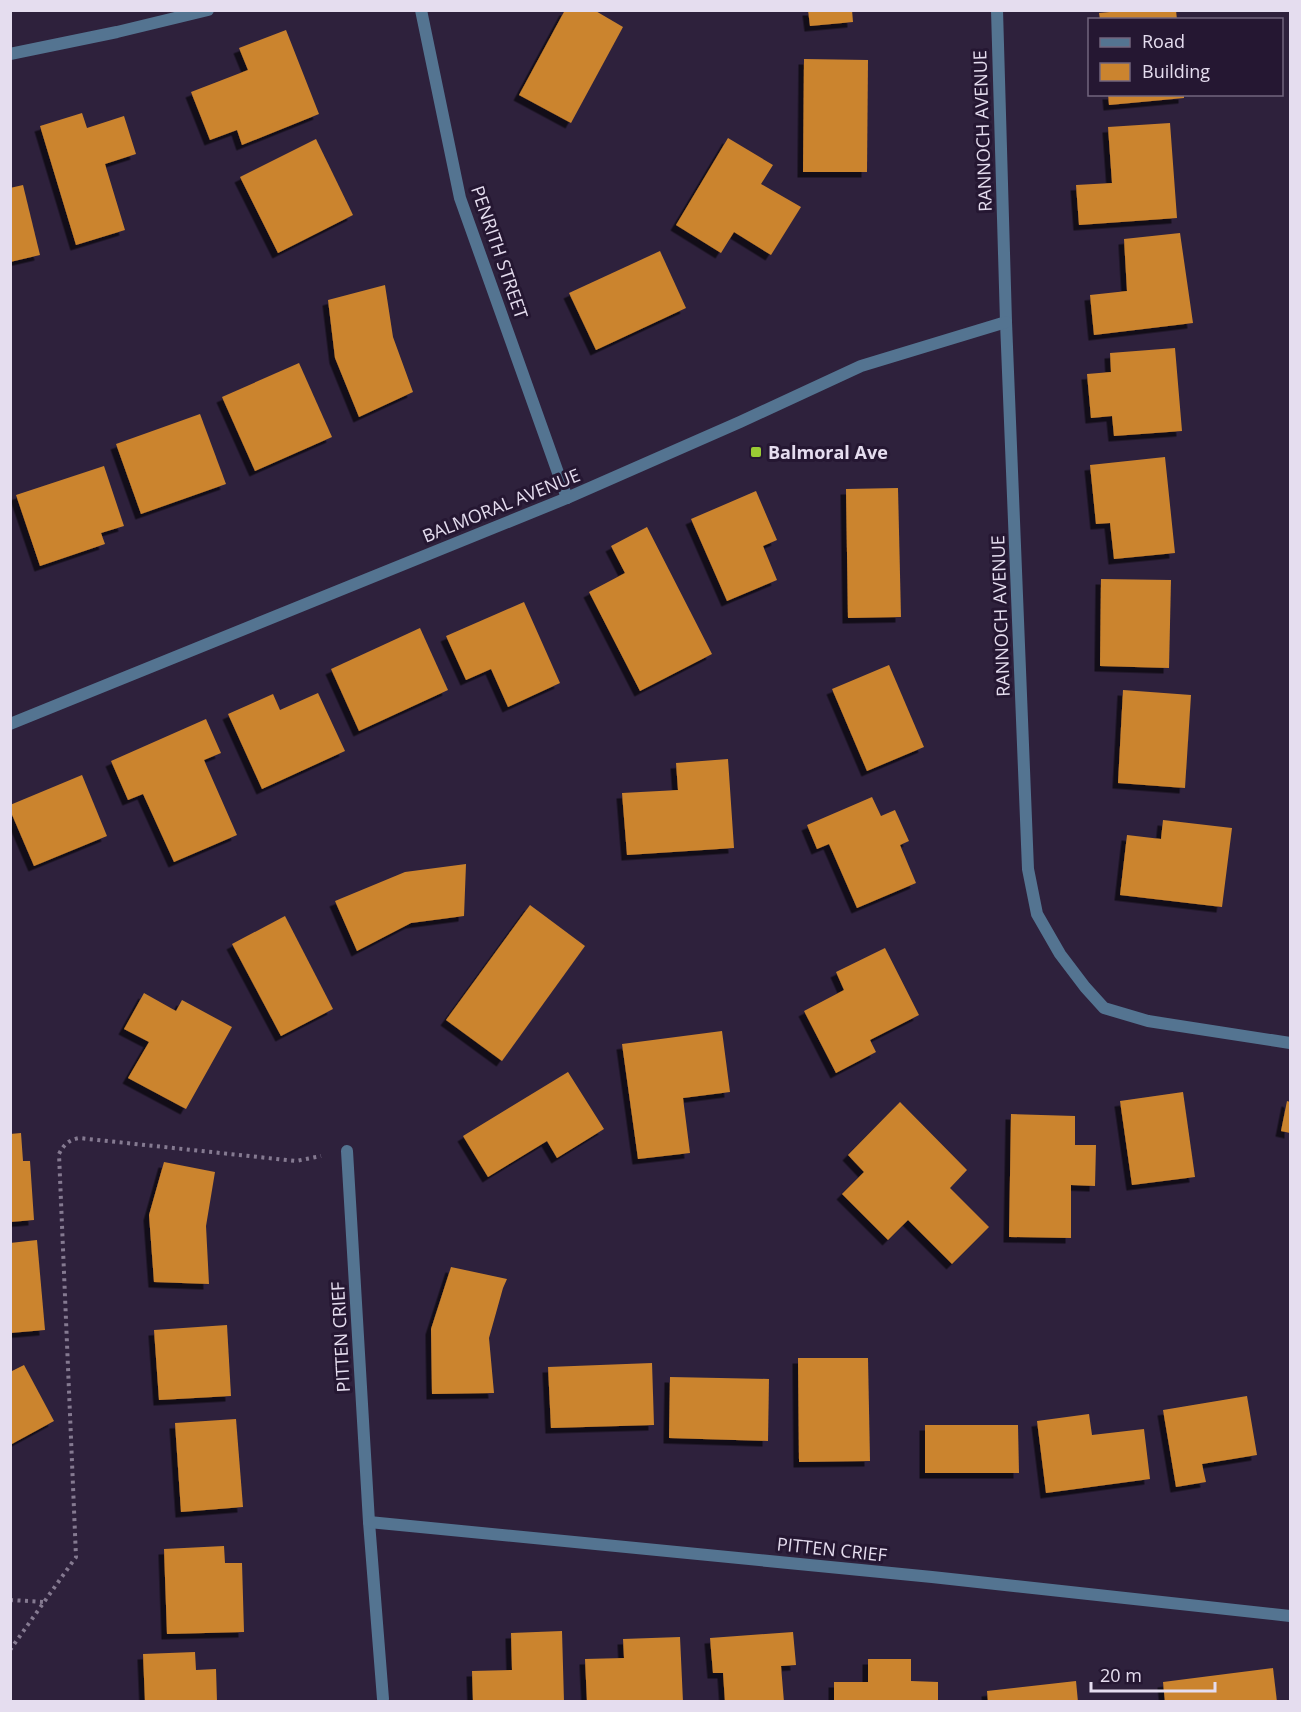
<svg xmlns="http://www.w3.org/2000/svg" width="1301" height="1712" font-family="'Open Sans',sans-serif">
	<style>
		.building { fill: #cb842f; filter: url(#shadow) }
		.lines { fill: none; stroke-linecap: round; stroke-linejoin: round }
		.path { stroke: #857a91; stroke-width: 4; stroke-dasharray: 3 4.5; stroke-linecap: butt }
		.minor { stroke: #547491; stroke-width: 12 }
		.poi-dot { fill: #9acb34; stroke: #251732; stroke-width: 2 }
		.labels { text-anchor: middle; dominant-baseline: central; stroke-width: 6; stroke-linejoin: round; paint-order: stroke }
		.street-label { font-size: 18px; fill: #e5ddef; stroke: #251732 }
		.poi-label { font-size: 18px; font-weight: bold; fill: #e5ddef; stroke: #251732; text-anchor: start }
	</style>
	<defs>
		<filter id="shadow"><feDropShadow dx="-5.5" dy="5.5" stdDeviation="0" flood-color="#0009"/></filter>
	</defs>
	<rect width="100%" height="100%" fill="#2e213c"/>
	<!-- building -->
	<g class="building">
		<path d="M 565,10 L 594,10 L 623,27 L 571,123 L 519,95 Z"/>
		<path d="M 808,10 L 852,10 L 853,22 L 810,26 Z"/>
		<path d="M 1131,10 L 1176,10 L 1177,20 L 1100,20 L 1099,13 Z"/>
		<path d="M 286,30 L 319,114 L 242,145 L 237,130 L 210,140 L 191,92 L 248,70 L 239,48 Z"/>
		<path d="M 804,59 L 868,60 L 867,172 L 803,172 Z"/>
		<path d="M 1108,94 L 1184,94 L 1184,98 L 1109,105 Z"/>
		<path d="M 82,113 L 87,128 L 124,116 L 136,154 L 105,164 L 125,230 L 76,245 L 40,126 Z"/>
		<path d="M 1170,123 L 1177,218 L 1079,225 L 1076,185 L 1112,183 L 1108,127 Z"/>
		<path d="M 728,138 L 773,165 L 761,184 L 801,207 L 771,255 L 734,232 L 721,253 L 676,225 Z"/>
		<path d="M 316,139 L 353,215 L 278,253 L 240,177 Z"/>
		<path d="M 23,185 L 40,255 L 10,262 L 10,188 Z"/>
		<path d="M 1180,233 L 1193,323 L 1094,335 L 1090,295 L 1127,291 L 1124,239 Z"/>
		<path d="M 660,251 L 686,308 L 596,350 L 569,293 Z"/>
		<path d="M 385,285 L 393,337 L 413,392 L 359,417 L 335,358 L 328,300 Z"/>
		<path d="M 1175,348 L 1182,431 L 1114,436 L 1112,416 L 1091,418 L 1087,374 L 1111,372 L 1110,353 Z"/>
		<path d="M 299,363 L 332,437 L 255,471 L 222,397 Z"/>
		<path d="M 200,414 L 226,484 L 141,514 L 116,444 Z"/>
		<path d="M 1165,457 L 1175,553 L 1114,559 L 1110,523 L 1096,524 L 1090,465 Z"/>
		<path d="M 104,466 L 124,526 L 101,533 L 105,544 L 40,566 L 16,495 Z"/>
		<path d="M 898,488 L 901,617 L 848,618 L 846,489 Z"/>
		<path d="M 756,491 L 777,540 L 763,546 L 777,580 L 727,601 L 691,519 Z"/>
		<path d="M 647,527 L 712,654 L 640,691 L 589,592 L 625,573 L 611,546 Z"/>
		<path d="M 1101,579 L 1171,580 L 1169,668 L 1100,666 Z"/>
		<path d="M 524,602 L 560,683 L 508,707 L 491,669 L 466,680 L 446,636 Z"/>
		<path d="M 420,628 L 448,690 L 359,731 L 331,669 Z"/>
		<path d="M 889,665 L 924,747 L 867,771 L 832,689 Z"/>
		<path d="M 1123,690 L 1191,695 L 1185,788 L 1118,783 Z"/>
		<path d="M 318,693 L 345,751 L 262,789 L 228,714 L 273,694 L 280,710 Z"/>
		<path d="M 206,719 L 221,753 L 204,760 L 237,835 L 174,862 L 143,794 L 128,800 L 111,761 Z"/>
		<path d="M 728,759 L 734,848 L 627,855 L 622,793 L 678,790 L 676,763 Z"/>
		<path d="M 82,775 L 107,836 L 34,866 L 10,810 L 10,805 Z"/>
		<path d="M 872,797 L 881,816 L 895,810 L 909,841 L 900,845 L 916,883 L 857,908 L 829,844 L 817,849 L 807,825 Z"/>
		<path d="M 1163,820 L 1232,828 L 1222,907 L 1120,895 L 1127,835 L 1161,839 Z"/>
		<path d="M 466,864 L 464,916 L 411,923 L 357,951 L 335,901 L 405,872 Z"/>
		<path d="M 530,905 L 585,946 L 502,1061 L 446,1020 Z"/>
		<path d="M 285,916 L 333,1009 L 281,1036 L 232,944 Z"/>
		<path d="M 885,948 L 919,1015 L 870,1040 L 876,1052 L 836,1073 L 804,1011 L 844,990 L 836,972 Z"/>
		<path d="M 144,993 L 176,1011 L 182,1000 L 232,1027 L 186,1109 L 128,1078 L 149,1042 L 124,1029 Z"/>
		<path d="M 722,1031 L 730,1092 L 683,1098 L 690,1153 L 638,1159 L 622,1044 Z"/>
		<path d="M 568,1072 L 604,1129 L 557,1158 L 547,1141 L 488,1177 L 463,1136 Z"/>
		<path d="M 1183,1092 L 1195,1177 L 1132,1185 L 1120,1101 Z"/>
		<path d="M 1287,1101 L 1290,1102 L 1290,1133 L 1281,1131 Z"/>
		<path d="M 900,1102 L 967,1170 L 950,1188 L 989,1227 L 952,1264 L 908,1220 L 888,1240 L 842,1194 L 864,1172 L 848,1155 Z"/>
		<path d="M 1011,1114 L 1075,1116 L 1075,1145 L 1096,1145 L 1095,1186 L 1071,1185 L 1071,1238 L 1009,1237 Z"/>
		<path d="M 21,1133 L 23,1161 L 30,1161 L 34,1220 L 10,1222 L 10,1134 Z"/>
		<path d="M 164,1162 L 215,1172 L 206,1226 L 209,1284 L 154,1282 L 149,1215 Z"/>
		<path d="M 37,1240 L 45,1330 L 10,1333 L 10,1243 Z"/>
		<path d="M 451,1267 L 507,1279 L 503,1288 L 489,1338 L 494,1393 L 432,1394 L 431,1329 Z"/>
		<path d="M 227,1325 L 231,1396 L 159,1400 L 154,1330 Z"/>
		<path d="M 798,1358 L 868,1358 L 870,1461 L 799,1462 Z"/>
		<path d="M 652,1363 L 654,1425 L 551,1428 L 548,1367 Z"/>
		<path d="M 24,1365 L 54,1421 L 10,1445 L 10,1372 Z"/>
		<path d="M 670,1377 L 769,1379 L 768,1441 L 669,1438 Z"/>
		<path d="M 1247,1396 L 1257,1455 L 1202,1464 L 1206,1482 L 1176,1487 L 1163,1410 Z"/>
		<path d="M 1089,1414 L 1092,1435 L 1144,1429 L 1150,1479 L 1046,1493 L 1037,1421 Z"/>
		<path d="M 236,1419 L 243,1507 L 181,1512 L 175,1423 Z"/>
		<path d="M 925,1425 L 1018,1425 L 1019,1473 L 925,1473 Z"/>
		<path d="M 224,1546 L 225,1563 L 242,1563 L 244,1632 L 167,1634 L 164,1549 Z"/>
		<path d="M 562,1631 L 564,1702 L 473,1702 L 472,1671 L 512,1670 L 511,1633 Z"/>
		<path d="M 793,1632 L 796,1665 L 781,1666 L 784,1702 L 725,1702 L 723,1673 L 713,1673 L 710,1638 Z"/>
		<path d="M 680,1637 L 683,1702 L 587,1702 L 585,1659 L 624,1658 L 623,1639 Z"/>
		<path d="M 195,1652 L 196,1670 L 216,1669 L 217,1702 L 145,1702 L 143,1654 Z"/>
		<path d="M 868,1659 L 911,1659 L 911,1681 L 938,1682 L 938,1702 L 834,1702 L 834,1682 L 868,1682 Z"/>
		<path d="M 1273,1668 L 1277,1702 L 1165,1702 L 1163,1682 Z"/>
		<path d="M 1076,1681 L 1078,1702 L 988,1702 L 987,1691 Z"/>
	</g>
	<g class="lines">
		<!-- path -->
		<g class="path">
			<path d="M 10,1600 L 45,1602"/>
			<path d="M 10,1650 L 76,1557 L 59,1154 C 64,1144 69,1140 79,1138 L 296,1161 L 321,1156"/>
		</g>
		<!-- minor -->
		<g class="minor">
			<path d="M 421,10 L 460,198 L 567,498"/>
			<path d="M 997,10 L 1006,322 L 1028,869 L 1037,914 L 1060,954 L 1085,987 L 1104,1008 L 1148,1021 L 1290,1043"/>
			<path d="M 10,54 L 117,32 L 208,10"/>
			<path d="M 10,724 L 567,498 L 740,422 L 861,366 L 1006,322"/>
			<path d="M 347,1151 L 369,1522 L 383,1699"/>
			<path d="M 369,1522 L 932,1577 L 1290,1616"/>
		</g>
	</g>
	<!-- markers -->
	<rect class="poi-dot" x="750" y="446" width="12" height="12" rx="3"/>
	<g class="labels">
		<!-- street labels -->
		<g class="street-label">
			<text transform="translate(982 131) rotate(-92)">RANNOCH AVENUE</text>
			<text transform="translate(500 252) rotate(71)">PENRITH STREET</text>
			<text transform="translate(501 505) rotate(-22)">BALMORAL AVENUE</text>
			<text transform="translate(1000 616) rotate(-92)">RANNOCH AVENUE</text>
			<text transform="translate(340 1337) rotate(-93)">PITTEN CRIEF</text>
			<text transform="translate(832 1549) rotate(6)">PITTEN CRIEF</text>
		</g>
		<!-- poi labels -->
		<g class="poi-label">
			<text x="768" y="452">Balmoral Ave</text>
		</g>
	</g>
	<!-- border -->
	<rect width="1301" height="1712" fill="none" stroke="#e5ddef" stroke-width="24"/>
	<!-- legend -->
	<rect x="1088" y="18" width="195" height="78" fill="#251732" stroke="#72667e" stroke-width="1.5"/>
	<rect x="1100" y="38" width="30" height="9" fill="#547491" stroke="#72667e" stroke-width="1.5"/>
	<text x="1142" y="48" font-size="18" fill="#e5ddef">Road</text>
	<rect x="1100" y="63" width="30" height="18" fill="#cb842f" stroke="#72667e" stroke-width="1.5"/>
	<text x="1142" y="78" font-size="18" fill="#e5ddef">Building</text>
	<!-- scale -->
	<path d="M1091 1682v9h124v-9" fill="none" stroke="#e5ddef" stroke-width="3"/>
	<text x="1100" y="1682" font-size="18" fill="#e5ddef" stroke="#251732" stroke-width="4.5" paint-order="stroke">20 m</text>
</svg>
